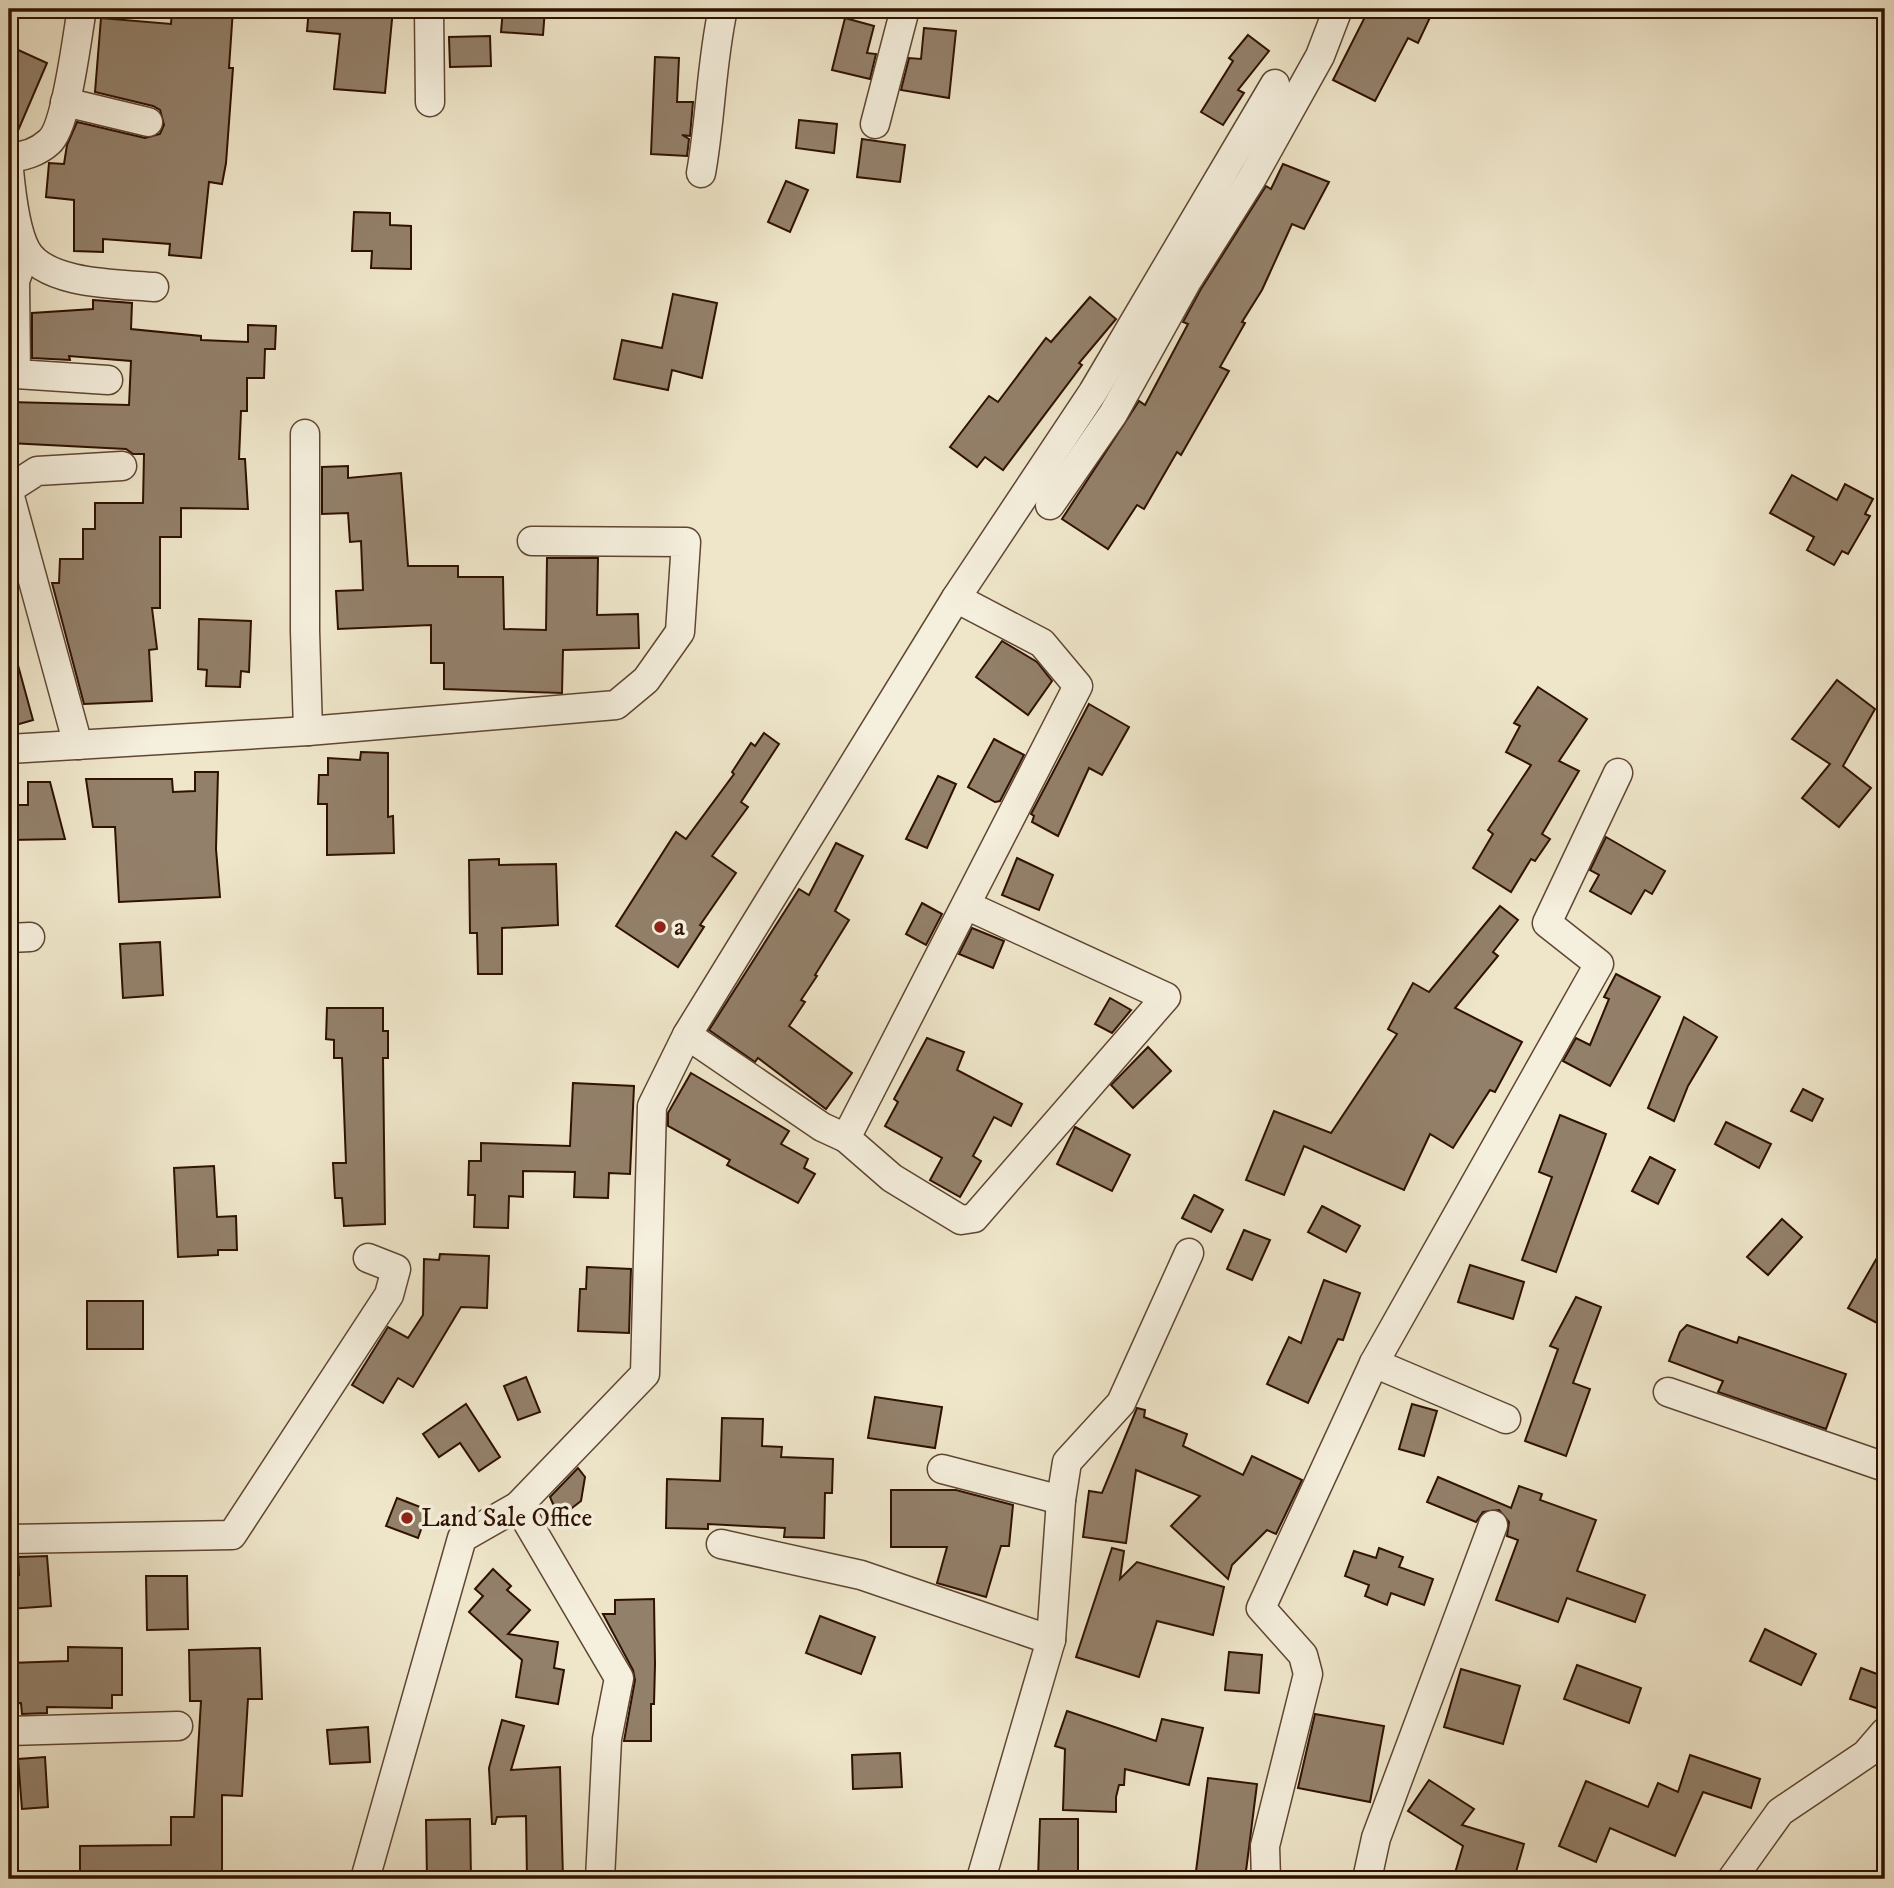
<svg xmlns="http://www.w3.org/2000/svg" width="1894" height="1888" font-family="'IM FELL DW Pica',serif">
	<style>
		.building { fill: #93806a; stroke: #2f1101; stroke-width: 2 }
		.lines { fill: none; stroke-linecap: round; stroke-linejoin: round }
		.minor-casing { stroke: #5f4633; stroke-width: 31 }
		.minor { stroke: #f5efdd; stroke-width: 28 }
		.poi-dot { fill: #8f2418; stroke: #f5efdd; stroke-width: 2.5 }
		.labels { text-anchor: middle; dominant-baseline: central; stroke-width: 7; stroke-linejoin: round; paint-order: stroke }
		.poi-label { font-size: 26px; fill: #2f1101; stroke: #f5efdd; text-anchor: start }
	</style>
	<rect width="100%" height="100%" fill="#efe6ca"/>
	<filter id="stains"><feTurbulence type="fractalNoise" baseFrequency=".00286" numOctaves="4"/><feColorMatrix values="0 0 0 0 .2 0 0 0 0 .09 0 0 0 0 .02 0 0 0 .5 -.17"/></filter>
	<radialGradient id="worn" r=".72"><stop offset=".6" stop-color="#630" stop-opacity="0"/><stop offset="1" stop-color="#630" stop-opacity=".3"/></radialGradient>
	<!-- building -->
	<g class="building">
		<path d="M 172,9 L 233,9 L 229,68 L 233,68 L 226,163 L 222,184 L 209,182 L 201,258 L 169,255 L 170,244 L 103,239 L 103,252 L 74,251 L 74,200 L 46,197 L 49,163 L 64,164 L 67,145 L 77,122 L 145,138 L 160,134 L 164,125 L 160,110 L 153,106 L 95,92 L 101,18 L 171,24 Z"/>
		<path d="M 309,9 L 393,9 L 385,93 L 334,89 L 340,34 L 307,31 Z"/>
		<path d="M 503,9 L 545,9 L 543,35 L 501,32 Z"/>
		<path d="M 1369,9 L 1434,9 L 1418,43 L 1408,38 L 1375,101 L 1333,80 Z"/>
		<path d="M 845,18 L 874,26 L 867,53 L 876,54 L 870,79 L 832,70 Z"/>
		<path d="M 924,28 L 956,31 L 949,98 L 901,90 L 909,58 L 921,59 Z"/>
		<path d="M 1248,35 L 1269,51 L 1238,90 L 1244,93 L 1223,125 L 1201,112 L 1233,61 L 1229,58 Z"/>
		<path d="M 490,36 L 491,66 L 450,67 L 449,37 Z"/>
		<path d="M 16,49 L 47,63 L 14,140 L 9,140 L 9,66 Z"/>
		<path d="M 655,57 L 679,58 L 677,102 L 693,102 L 690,136 L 682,135 L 689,139 L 687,156 L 651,154 Z"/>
		<path d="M 799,120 L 837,124 L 834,153 L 796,148 Z"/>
		<path d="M 862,139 L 905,145 L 900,182 L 857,177 Z"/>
		<path d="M 1283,164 L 1329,182 L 1304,229 L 1292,224 L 1262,290 L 1242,322 L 1245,323 L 1220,367 L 1229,371 L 1181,455 L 1177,452 L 1144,509 L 1137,505 L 1108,549 L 1062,519 L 1139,401 L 1145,405 L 1188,324 L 1183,322 L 1201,289 L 1266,186 L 1271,189 Z"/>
		<path d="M 786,181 L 808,190 L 790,232 L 768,222 Z"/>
		<path d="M 354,212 L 390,213 L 390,225 L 411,226 L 411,269 L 371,268 L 372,251 L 352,251 Z"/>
		<path d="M 673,294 L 717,303 L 702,378 L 672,370 L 668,390 L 614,379 L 622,340 L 662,348 Z"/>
		<path d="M 1090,297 L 1116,319 L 1079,363 L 1082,365 L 1003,470 L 985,457 L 977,467 L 950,447 L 989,396 L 998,402 L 1046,338 L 1051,342 Z"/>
		<path d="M 93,300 L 132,303 L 131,329 L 201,336 L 201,340 L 248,342 L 248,325 L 276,326 L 275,349 L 265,349 L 264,378 L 247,378 L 247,411 L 241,411 L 239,459 L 245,459 L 248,509 L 181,508 L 181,537 L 160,537 L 160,608 L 152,608 L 157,649 L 149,650 L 152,701 L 84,704 L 52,583 L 59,583 L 60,559 L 83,559 L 83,529 L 95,529 L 95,503 L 143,503 L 144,454 L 133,454 L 126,449 L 9,443 L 9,402 L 129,405 L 131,361 L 69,356 L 70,360 L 32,358 L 32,313 L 93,309 Z"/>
		<path d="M 348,466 L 348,478 L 401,473 L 408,566 L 458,566 L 458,577 L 503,577 L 504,629 L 546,630 L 547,558 L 598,558 L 597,615 L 638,614 L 639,648 L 563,650 L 562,693 L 444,689 L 444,663 L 431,663 L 431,625 L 338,629 L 336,591 L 363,590 L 361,541 L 350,542 L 348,513 L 322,514 L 322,467 Z"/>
		<path d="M 1792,475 L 1837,500 L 1845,484 L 1873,499 L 1865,514 L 1870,516 L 1848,554 L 1842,551 L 1834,565 L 1807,550 L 1814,537 L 1770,513 Z"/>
		<path d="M 199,619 L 251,621 L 249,672 L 241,671 L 240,687 L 206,686 L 207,670 L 198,669 Z"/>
		<path d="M 1002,641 L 1037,662 L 1052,681 L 1028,715 L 976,677 Z"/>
		<path d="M 16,658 L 33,720 L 9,727 L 9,659 Z"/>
		<path d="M 1837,680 L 1875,709 L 1843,766 L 1871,788 L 1839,827 L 1802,798 L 1830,764 L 1792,739 Z"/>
		<path d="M 1538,687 L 1587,719 L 1559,761 L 1579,771 L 1542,834 L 1550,839 L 1535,861 L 1531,859 L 1511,892 L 1473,868 L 1493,834 L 1488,830 L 1531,765 L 1506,752 L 1520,726 L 1514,723 Z"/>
		<path d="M 1089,704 L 1129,727 L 1102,775 L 1089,768 L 1058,836 L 1032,822 L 1034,816 L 1031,814 Z"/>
		<path d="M 764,733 L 779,744 L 741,802 L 748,807 L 712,856 L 736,873 L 700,925 L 704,927 L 678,967 L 616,926 L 676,832 L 686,839 L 734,774 L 732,772 L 751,743 L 755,746 Z"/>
		<path d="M 994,739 L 1024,755 L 1000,801 L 995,802 L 968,787 Z"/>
		<path d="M 361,752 L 388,753 L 388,817 L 393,816 L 394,853 L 327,855 L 327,804 L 318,804 L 319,775 L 328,775 L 328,758 L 360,760 Z"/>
		<path d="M 195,772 L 218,772 L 216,849 L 220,897 L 119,902 L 115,827 L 93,827 L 86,779 L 172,779 L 173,792 L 195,791 Z"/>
		<path d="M 938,776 L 956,784 L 927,848 L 906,839 Z"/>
		<path d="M 28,782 L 50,782 L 65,839 L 9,840 L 9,805 L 28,805 Z"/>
		<path d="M 1606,837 L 1665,871 L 1652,894 L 1645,890 L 1631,914 L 1590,891 L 1599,875 L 1590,870 Z"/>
		<path d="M 836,843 L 863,856 L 835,911 L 849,920 L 815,975 L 817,976 L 801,1000 L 805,1002 L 789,1026 L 852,1073 L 826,1109 L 758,1058 L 755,1062 L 709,1030 L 799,889 L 809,895 Z"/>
		<path d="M 1017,858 L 1053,875 L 1039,910 L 1002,895 Z"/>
		<path d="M 499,859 L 499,865 L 556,864 L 558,925 L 502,928 L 502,974 L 478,974 L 477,933 L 470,933 L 469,860 Z"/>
		<path d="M 922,903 L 942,914 L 926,945 L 906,934 Z"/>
		<path d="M 1500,906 L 1518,920 L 1493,952 L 1498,956 L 1455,1008 L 1522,1042 L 1495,1092 L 1490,1090 L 1453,1148 L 1430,1134 L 1404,1190 L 1304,1146 L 1284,1195 L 1246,1180 L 1274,1111 L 1331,1133 L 1397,1034 L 1388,1029 L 1413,983 L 1429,992 Z"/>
		<path d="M 972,928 L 1004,941 L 993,968 L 959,954 Z"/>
		<path d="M 160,942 L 163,995 L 123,998 L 120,944 Z"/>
		<path d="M 1616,974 L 1660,997 L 1610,1086 L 1563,1061 L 1576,1038 L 1590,1045 L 1609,999 L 1604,997 Z"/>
		<path d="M 1110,998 L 1131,1010 L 1112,1033 L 1095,1024 Z"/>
		<path d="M 327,1008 L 383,1008 L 383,1031 L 388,1031 L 388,1058 L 383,1058 L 385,1224 L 344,1226 L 342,1198 L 335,1198 L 333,1163 L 346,1163 L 342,1058 L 334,1058 L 334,1040 L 326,1039 Z"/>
		<path d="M 1684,1017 L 1717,1037 L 1688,1086 L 1674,1121 L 1648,1108 Z"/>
		<path d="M 927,1038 L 964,1052 L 957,1070 L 1022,1104 L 1011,1126 L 994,1117 L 973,1156 L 981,1161 L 960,1197 L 930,1180 L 942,1158 L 885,1126 L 898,1102 L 894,1099 Z"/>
		<path d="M 1148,1047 L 1171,1071 L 1133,1108 L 1111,1085 Z"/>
		<path d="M 691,1073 L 789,1131 L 781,1144 L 808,1159 L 804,1168 L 815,1174 L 798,1203 L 727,1165 L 730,1160 L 668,1126 L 668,1113 Z"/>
		<path d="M 573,1083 L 634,1086 L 630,1174 L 609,1173 L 608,1198 L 574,1197 L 575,1172 L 523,1171 L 523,1197 L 509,1196 L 508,1228 L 474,1227 L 475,1195 L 468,1195 L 469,1161 L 481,1161 L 481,1143 L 570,1146 Z"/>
		<path d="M 1803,1089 L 1823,1099 L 1812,1121 L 1791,1111 Z"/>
		<path d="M 1560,1115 L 1606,1134 L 1556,1272 L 1522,1260 L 1552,1177 L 1539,1172 Z"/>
		<path d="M 1726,1122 L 1771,1144 L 1759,1168 L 1715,1144 Z"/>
		<path d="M 1075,1127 L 1130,1155 L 1112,1191 L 1057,1164 Z"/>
		<path d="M 1650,1157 L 1675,1170 L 1658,1204 L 1632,1191 Z"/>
		<path d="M 214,1166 L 217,1217 L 236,1216 L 237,1250 L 218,1250 L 218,1255 L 178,1257 L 174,1168 Z"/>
		<path d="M 1194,1195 L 1223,1210 L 1211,1232 L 1182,1218 Z"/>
		<path d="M 1322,1206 L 1360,1226 L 1346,1252 L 1308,1232 Z"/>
		<path d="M 1782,1219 L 1802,1237 L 1768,1275 L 1747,1257 Z"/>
		<path d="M 1244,1230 L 1270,1240 L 1252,1280 L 1227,1269 Z"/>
		<path d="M 1885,1244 L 1885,1327 L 1848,1308 Z"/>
		<path d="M 440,1254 L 489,1256 L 487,1308 L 461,1307 L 413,1387 L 398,1378 L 383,1403 L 352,1385 L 388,1327 L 408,1338 L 423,1315 L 424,1259 L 439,1260 Z"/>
		<path d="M 1470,1265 L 1524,1282 L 1513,1319 L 1458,1302 Z"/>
		<path d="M 587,1267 L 631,1269 L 629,1333 L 578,1331 L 580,1289 L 586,1289 Z"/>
		<path d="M 1324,1280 L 1360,1293 L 1343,1340 L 1338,1339 L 1308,1403 L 1267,1384 L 1289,1337 L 1301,1343 Z"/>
		<path d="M 1576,1297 L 1601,1307 L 1573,1383 L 1590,1389 L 1566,1456 L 1525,1441 L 1558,1349 L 1550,1346 Z"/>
		<rect x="87" y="1301" width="56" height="48"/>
		<path d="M 1687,1325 L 1737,1343 L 1739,1337 L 1846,1374 L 1826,1429 L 1718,1392 L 1723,1381 L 1669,1361 L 1680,1332 Z"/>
		<path d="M 526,1377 L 540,1412 L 518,1420 L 504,1386 Z"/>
		<path d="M 875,1397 L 942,1407 L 935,1448 L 868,1438 Z"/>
		<path d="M 466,1404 L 500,1457 L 479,1471 L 460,1443 L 439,1457 L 423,1434 Z"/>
		<path d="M 1412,1404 L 1437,1411 L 1424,1456 L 1399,1449 Z"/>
		<path d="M 1137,1408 L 1145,1410 L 1144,1417 L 1187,1434 L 1183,1446 L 1243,1475 L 1252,1456 L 1302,1480 L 1276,1534 L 1267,1530 L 1232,1565 L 1228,1579 L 1171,1526 L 1200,1496 L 1136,1470 L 1126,1543 L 1083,1537 L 1089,1491 L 1102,1493 Z"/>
		<path d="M 722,1418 L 763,1419 L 762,1446 L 782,1447 L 781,1457 L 833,1459 L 832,1493 L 825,1493 L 824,1538 L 784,1537 L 785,1528 L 708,1524 L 708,1529 L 666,1528 L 667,1479 L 720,1481 Z"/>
		<path d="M 578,1468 L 585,1477 L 581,1501 L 559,1518 L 550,1497 Z"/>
		<path d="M 1438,1477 L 1511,1508 L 1519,1486 L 1542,1494 L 1540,1500 L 1596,1520 L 1577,1571 L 1645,1595 L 1635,1622 L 1567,1598 L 1558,1622 L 1496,1600 L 1518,1540 L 1507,1536 L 1509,1522 L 1499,1510 L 1483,1512 L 1476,1522 L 1427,1502 Z"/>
		<path d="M 891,1490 L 956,1490 L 1013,1505 L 1009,1546 L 1001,1546 L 986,1597 L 937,1583 L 947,1547 L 891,1547 Z"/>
		<path d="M 397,1498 L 428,1510 L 418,1538 L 386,1526 Z"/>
		<path d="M 1112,1548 L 1124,1551 L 1120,1579 L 1137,1562 L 1224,1587 L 1213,1635 L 1157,1621 L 1139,1677 L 1076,1657 Z"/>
		<path d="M 1379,1548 L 1403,1557 L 1399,1567 L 1433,1579 L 1424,1605 L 1391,1593 L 1387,1605 L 1365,1596 L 1369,1585 L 1345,1576 L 1354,1551 L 1376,1558 Z"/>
		<path d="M 47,1556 L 51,1606 L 9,1609 L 9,1575 L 19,1575 L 18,1557 Z"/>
		<path d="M 493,1569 L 511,1586 L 507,1590 L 530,1610 L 508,1634 L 558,1642 L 554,1668 L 564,1670 L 558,1704 L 516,1697 L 522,1660 L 469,1612 L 483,1596 L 475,1589 Z"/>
		<path d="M 146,1576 L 187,1576 L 188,1629 L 147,1630 Z"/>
		<path d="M 654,1599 L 655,1664 L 654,1704 L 651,1704 L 651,1741 L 624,1741 L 635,1680 L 633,1670 L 603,1614 L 615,1614 L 615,1600 Z"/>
		<path d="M 820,1616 L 875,1637 L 861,1674 L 806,1653 Z"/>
		<path d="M 1765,1629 L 1816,1654 L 1801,1685 L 1750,1661 Z"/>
		<path d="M 68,1647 L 122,1648 L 122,1695 L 112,1695 L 112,1708 L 47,1707 L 47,1713 L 22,1714 L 21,1703 L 9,1704 L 9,1663 L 68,1661 Z"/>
		<path d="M 260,1648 L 262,1699 L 248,1699 L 242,1796 L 222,1795 L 222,1879 L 80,1879 L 80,1846 L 171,1845 L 171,1817 L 194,1817 L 201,1701 L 190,1701 L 189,1650 Z"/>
		<path d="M 1229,1652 L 1262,1655 L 1259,1693 L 1225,1690 Z"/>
		<path d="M 1577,1665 L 1641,1688 L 1629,1723 L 1564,1699 Z"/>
		<path d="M 1861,1668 L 1885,1677 L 1885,1711 L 1850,1699 Z"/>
		<path d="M 1461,1669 L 1520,1686 L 1503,1744 L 1444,1727 Z"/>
		<path d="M 1067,1711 L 1156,1741 L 1162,1719 L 1203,1728 L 1189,1785 L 1125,1769 L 1124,1785 L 1119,1785 L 1116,1797 L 1116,1812 L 1063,1810 L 1065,1749 L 1055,1746 Z"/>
		<path d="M 1315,1714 L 1384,1726 L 1370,1802 L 1298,1788 Z"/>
		<path d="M 502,1720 L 524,1726 L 511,1770 L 560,1767 L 563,1879 L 527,1879 L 526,1816 L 497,1817 L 495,1824 L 492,1824 L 489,1768 Z"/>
		<path d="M 368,1727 L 370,1762 L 330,1764 L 327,1730 Z"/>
		<path d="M 900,1753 L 902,1787 L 853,1789 L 852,1755 Z"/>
		<path d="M 1690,1755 L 1760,1779 L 1751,1808 L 1703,1792 L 1675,1856 L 1610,1828 L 1596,1862 L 1559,1846 L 1586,1781 L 1648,1807 L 1658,1783 L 1678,1792 Z"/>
		<path d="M 45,1757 L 48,1807 L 22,1809 L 18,1759 Z"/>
		<path d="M 1208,1778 L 1257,1784 L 1245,1879 L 1195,1879 Z"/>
		<path d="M 1429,1780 L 1474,1809 L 1462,1825 L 1524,1844 L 1514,1879 L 1475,1879 L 1455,1873 L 1463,1846 L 1408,1811 Z"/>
		<path d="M 470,1819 L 471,1879 L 427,1879 L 426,1820 Z"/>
		<path d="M 1040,1819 L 1078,1819 L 1078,1879 L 1038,1879 Z"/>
	</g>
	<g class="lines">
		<defs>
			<g id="minor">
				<path d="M 429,9 L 430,102"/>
				<path d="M 65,102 L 148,122"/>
				<path d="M 875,124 L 905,9"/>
				<path d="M 9,157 C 23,157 38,152 49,142 C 67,127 77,35 82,9"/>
				<path d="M 9,170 C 11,191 16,232 26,250 C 45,285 120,284 154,287"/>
				<path d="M 701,173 C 711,118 711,63 723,9"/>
				<path d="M 26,251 L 15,281 L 16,374 L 108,380"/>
				<path d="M 305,434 L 305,631 L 308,731"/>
				<path d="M 9,489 L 37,471 L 122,466"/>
				<path d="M 9,493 L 78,745"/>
				<path d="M 1050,505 L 1113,414 L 1187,281 L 1252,178 L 1320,56 L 1338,9"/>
				<path d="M 9,749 L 308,731 L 616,705 L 646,680 L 680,632 L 686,542 L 532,541"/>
				<path d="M 9,938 L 30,937"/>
				<path d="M 687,1035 L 822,1127 L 846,1138 L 1078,686 L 1042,643 L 956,598"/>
				<path d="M 846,1138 L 892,1178 L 961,1220 L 974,1218 L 1166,997 L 968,906"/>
				<path d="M 1374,1363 L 1506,1419"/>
				<path d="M 1668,1392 L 1885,1467"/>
				<path d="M 942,1469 L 1061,1500"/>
				<path d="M 518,1506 L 619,1678 L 607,1739 L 600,1879"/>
				<path d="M 9,1539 L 232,1535 L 389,1295 L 396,1269 L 368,1258"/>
				<path d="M 721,1544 L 861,1575 L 1051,1640"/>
				<path d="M 9,1731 L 178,1726"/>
				<path d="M 365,1879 L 462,1538 L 518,1506 L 645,1374 L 652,1106 L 687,1035 L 956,598 L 1093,392 L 1275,84"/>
				<path d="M 981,1879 L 1051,1640 L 1061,1500 L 1067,1462 L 1121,1403 L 1189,1253"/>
				<path d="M 1266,1879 L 1265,1846 L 1308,1674 L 1303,1655 L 1261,1608 L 1374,1363 L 1599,964 L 1547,923 L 1618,773"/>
				<path d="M 1367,1879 L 1376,1838 L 1493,1525"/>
				<path d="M 1732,1879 L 1780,1812 L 1866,1754 L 1885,1732"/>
			</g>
		</defs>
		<!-- minor casing -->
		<use href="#minor" class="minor-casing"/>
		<!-- minor -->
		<use href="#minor" class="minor"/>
	</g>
	<!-- markers -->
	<g class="poi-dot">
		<circle cx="660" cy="927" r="7"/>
		<circle cx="407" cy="1518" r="7"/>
	</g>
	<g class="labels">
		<!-- poi labels -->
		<g class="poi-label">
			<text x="674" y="927">a</text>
			<text x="421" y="1518">Land Sale Office</text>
		</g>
	</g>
	<!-- margin -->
	<rect width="1894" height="1888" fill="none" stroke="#efe6ca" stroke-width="35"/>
	<rect x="10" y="10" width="1873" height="1867" fill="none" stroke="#2f1101" stroke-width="3.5"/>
	<rect x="18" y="18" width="1859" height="1853" fill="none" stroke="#2f1101" stroke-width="2"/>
	<rect width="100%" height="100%" filter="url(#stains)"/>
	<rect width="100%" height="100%" fill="url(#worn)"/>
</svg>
